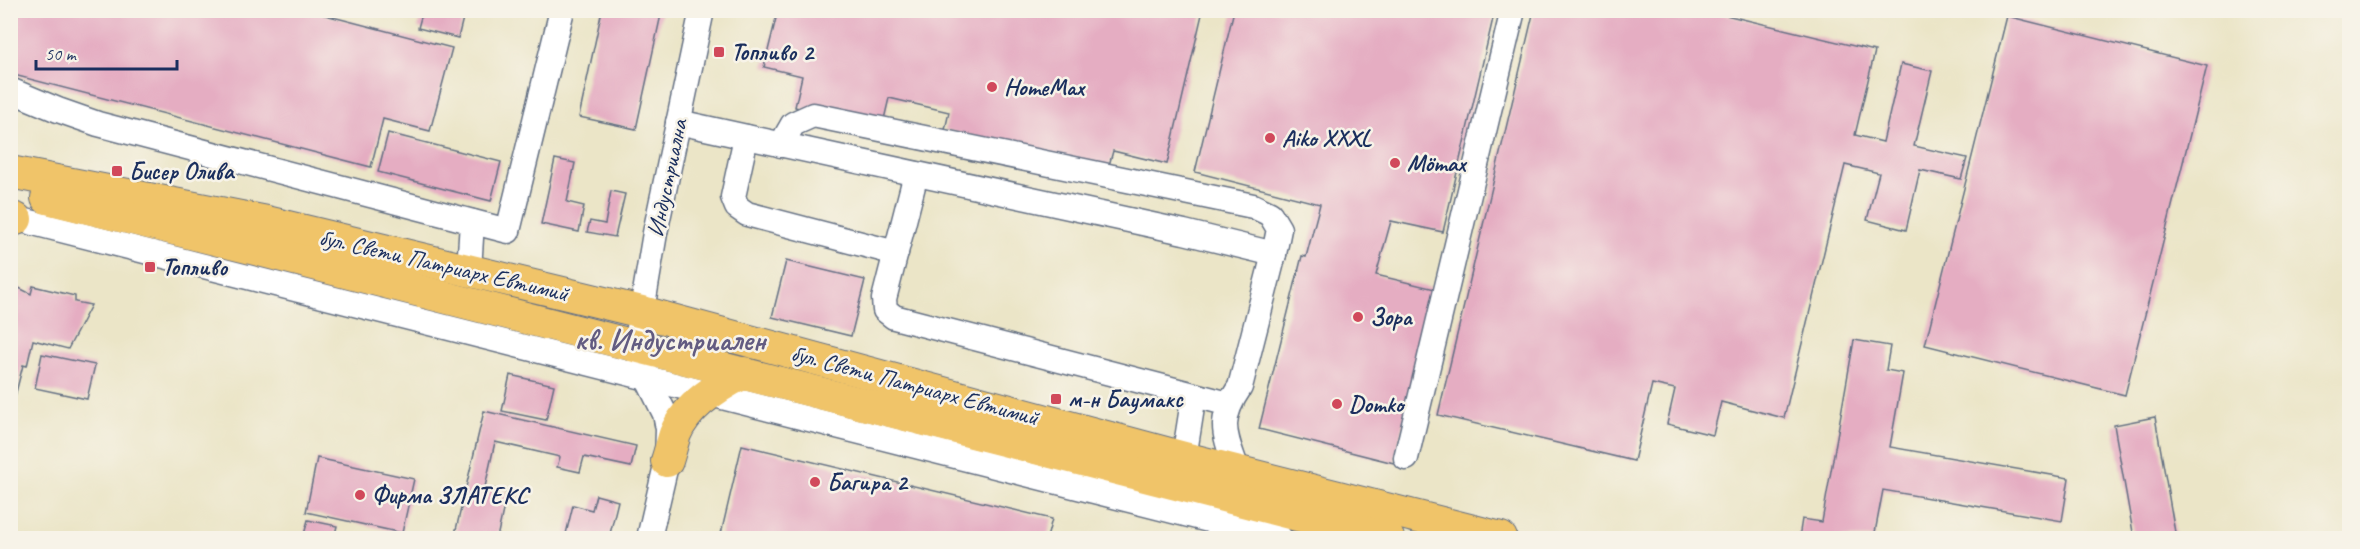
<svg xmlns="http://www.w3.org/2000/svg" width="2360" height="549" font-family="Caveat,sans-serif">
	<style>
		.building { fill: #e5adc2 }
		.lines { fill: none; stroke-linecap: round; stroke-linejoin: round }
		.minor-casing { stroke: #646f83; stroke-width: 27 }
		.major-casing { stroke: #646f83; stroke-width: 34 }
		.minor { stroke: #fff; stroke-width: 24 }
		.major { stroke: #f0c469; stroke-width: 32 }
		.poi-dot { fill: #d1495b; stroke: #f7f3e8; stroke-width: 2 }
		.labels { text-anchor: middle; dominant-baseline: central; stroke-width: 5; stroke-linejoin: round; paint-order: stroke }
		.poi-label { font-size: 24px; font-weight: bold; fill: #1b2f5e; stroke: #f7f3e8; text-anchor: start }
		.street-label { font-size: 24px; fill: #1b2f5e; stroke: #f7f3e8 }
		.district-label { font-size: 30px; font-weight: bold; fill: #625b81; stroke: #f7f3e8 }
	</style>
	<rect width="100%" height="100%" fill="#f7f3e8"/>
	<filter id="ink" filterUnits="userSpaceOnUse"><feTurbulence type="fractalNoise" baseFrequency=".0167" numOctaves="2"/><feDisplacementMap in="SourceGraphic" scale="12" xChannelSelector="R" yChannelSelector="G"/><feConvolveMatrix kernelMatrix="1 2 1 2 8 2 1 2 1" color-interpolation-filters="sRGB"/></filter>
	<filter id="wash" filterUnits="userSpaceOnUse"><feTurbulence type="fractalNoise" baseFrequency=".008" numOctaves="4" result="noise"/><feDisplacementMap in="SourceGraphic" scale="24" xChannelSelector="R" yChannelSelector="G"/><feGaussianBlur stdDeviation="1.35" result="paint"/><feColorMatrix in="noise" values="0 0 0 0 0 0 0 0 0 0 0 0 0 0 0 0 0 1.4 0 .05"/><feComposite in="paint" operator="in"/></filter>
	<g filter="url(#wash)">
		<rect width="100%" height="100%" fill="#ebe5c7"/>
		<g id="blocks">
			<!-- building -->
			<g class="building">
				<path d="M 17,10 L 306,10 L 452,48 L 430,131 L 383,119 L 371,167 L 10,74 L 10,34 Z"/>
				<path d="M 423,10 L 465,10 L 458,38 L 418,28 Z"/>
				<path d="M 602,10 L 662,10 L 636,129 L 579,117 Z"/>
				<path d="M 778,10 L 1203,10 L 1167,164 L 1113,151 L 1108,169 L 945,130 L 949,112 L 889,98 L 882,128 L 795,107 L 802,76 L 764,67 Z"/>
				<path d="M 1234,10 L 1495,10 L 1443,232 L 1391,221 L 1376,275 L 1435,289 L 1394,463 L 1259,429 L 1302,256 L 1306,257 L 1320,204 L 1195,172 Z"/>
				<path d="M 1534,10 L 1705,10 L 1875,51 L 1855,135 L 1883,142 L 1901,64 L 1932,71 L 1914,146 L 1967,158 L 1961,179 L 1920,170 L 1906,230 L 1867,220 L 1879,173 L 1845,165 L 1784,418 L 1721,402 L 1713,435 L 1667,424 L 1675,389 L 1652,384 L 1634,461 L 1438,415 Z"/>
				<path d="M 2007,16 L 2207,66 L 2125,395 L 1925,345 Z"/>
				<path d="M 388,133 L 501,162 L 491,201 L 378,172 Z"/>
				<path d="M 555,159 L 575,163 L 567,202 L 584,206 L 579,232 L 541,224 Z"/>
				<path d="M 611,191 L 625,194 L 615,237 L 587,232 L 590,221 L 605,224 Z"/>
				<path d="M 786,261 L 865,280 L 851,336 L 772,317 Z"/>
				<path d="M 13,285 L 31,294 L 33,286 L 75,296 L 75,302 L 91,305 L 68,349 L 33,340 L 27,366 L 23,365 L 11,412 L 10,291 Z"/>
				<path d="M 1854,340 L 1890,346 L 1886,370 L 1903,373 L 1890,447 L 2069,478 L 2062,521 L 1883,490 L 1874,538 L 1799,538 L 1802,519 L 1822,522 Z"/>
				<path d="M 42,354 L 95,365 L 87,399 L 35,388 Z"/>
				<path d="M 510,375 L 554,385 L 546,420 L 502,411 Z"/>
				<path d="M 484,411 L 636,446 L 631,467 L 584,457 L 580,472 L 557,467 L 560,457 L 495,442 L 485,487 L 507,492 L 497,538 L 454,538 Z"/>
				<path d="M 2155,417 L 2176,538 L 2134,538 L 2114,425 Z"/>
				<path d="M 742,445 L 1052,519 L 1047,538 L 720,538 Z"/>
				<path d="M 317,458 L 414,479 L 402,533 L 306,512 Z"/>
				<path d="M 596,495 L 618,501 L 609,538 L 565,538 L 573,505 L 592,510 Z"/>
				<path d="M 308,520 L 337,526 L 334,538 L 303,538 Z"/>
			</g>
		</g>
	</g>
	<g filter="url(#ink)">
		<use href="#blocks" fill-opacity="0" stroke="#646f83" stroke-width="1.5"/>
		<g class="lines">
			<defs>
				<g id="minor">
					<path d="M 10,90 L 58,110 L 98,124 L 508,231 L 562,10"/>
					<path d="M 678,122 L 1184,232 L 1274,254"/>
					<path d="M 746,137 L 733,197 L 737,207 L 747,214 L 896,253"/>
					<path d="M 781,145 L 793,124 L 813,115 L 1253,206 L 1270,214 L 1279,229 L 1274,254 L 1240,387 C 1216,422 1225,435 1238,472"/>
					<path d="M 916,174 L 884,299 L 885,310 L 894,317 L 1229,404"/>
					<path d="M 10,217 L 1280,538"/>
					<path d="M 469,270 L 472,222"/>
					<path d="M 1184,458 L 1194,395"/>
					<path d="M 1406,458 L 1513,10"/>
					<path d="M 649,538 L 667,461 L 668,429 L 665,414 L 647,378 L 636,346 L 655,233 L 702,10"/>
				</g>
				<g id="major">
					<path d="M 10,172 L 267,222 L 642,312 L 1184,458 L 1501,538"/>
					<path d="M 47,198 L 247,247 L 1388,538"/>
					<path d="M 10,219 L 16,219"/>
					<path d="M 667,461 C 670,452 672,443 675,434 C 687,405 718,386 744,373"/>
				</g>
			</defs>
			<!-- minor casing -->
			<use href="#minor" class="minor-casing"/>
			<!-- major casing -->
			<use href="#major" class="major-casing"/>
			<!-- minor -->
			<use href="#minor" class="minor"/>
			<!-- major -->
			<use href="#major" class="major"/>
		</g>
	</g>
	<!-- markers -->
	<g class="poi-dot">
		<rect x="713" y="46" width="12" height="12" rx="3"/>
		<circle cx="992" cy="87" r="6"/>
		<circle cx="1270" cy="138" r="6"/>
		<circle cx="1395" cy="163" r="6"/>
		<rect x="111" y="165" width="12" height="12" rx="3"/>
		<rect x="144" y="261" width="12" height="12" rx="3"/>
		<circle cx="1358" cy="317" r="6"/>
		<rect x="1050" y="393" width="12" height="12" rx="3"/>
		<circle cx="1337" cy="404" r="6"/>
		<circle cx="815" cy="482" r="6"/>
		<circle cx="360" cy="495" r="6"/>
	</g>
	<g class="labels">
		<!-- poi labels -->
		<g class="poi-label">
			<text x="731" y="52">Топливо 2</text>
			<text x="1004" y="87">HomeMax</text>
			<text x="1282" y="138">Aiko XXXL</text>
			<text x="1407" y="163">Mömax</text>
			<text x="129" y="171">Бисер Олива</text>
			<text x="162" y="267">Топливо</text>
			<text x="1370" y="317">Зора</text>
			<text x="1068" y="399">м-н Баумакс</text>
			<text x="1349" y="404">Domko</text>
			<text x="827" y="482">Багира 2</text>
			<text x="372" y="495">Фирма ЗЛАТЕКС</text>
		</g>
		<!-- street labels -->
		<g class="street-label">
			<text transform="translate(667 178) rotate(-78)">Индустриална</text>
			<text transform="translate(444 265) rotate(13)">бул. Свети Патриарх Евтимий</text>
			<text transform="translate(915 385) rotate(15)">бул. Свети Патриарх Евтимий</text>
		</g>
		<!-- district labels -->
		<g class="district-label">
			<text x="670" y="340">кв. Индустриален</text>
		</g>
	</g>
	<!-- margin -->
	<rect width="2360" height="549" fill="none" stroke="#f7f3e8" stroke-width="36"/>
	<!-- scale -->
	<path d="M36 60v9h141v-9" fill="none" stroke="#1b2f5e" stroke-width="3"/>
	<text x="45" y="60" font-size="18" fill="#1b2f5e" stroke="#f7f3e8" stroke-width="4.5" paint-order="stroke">50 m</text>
</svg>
